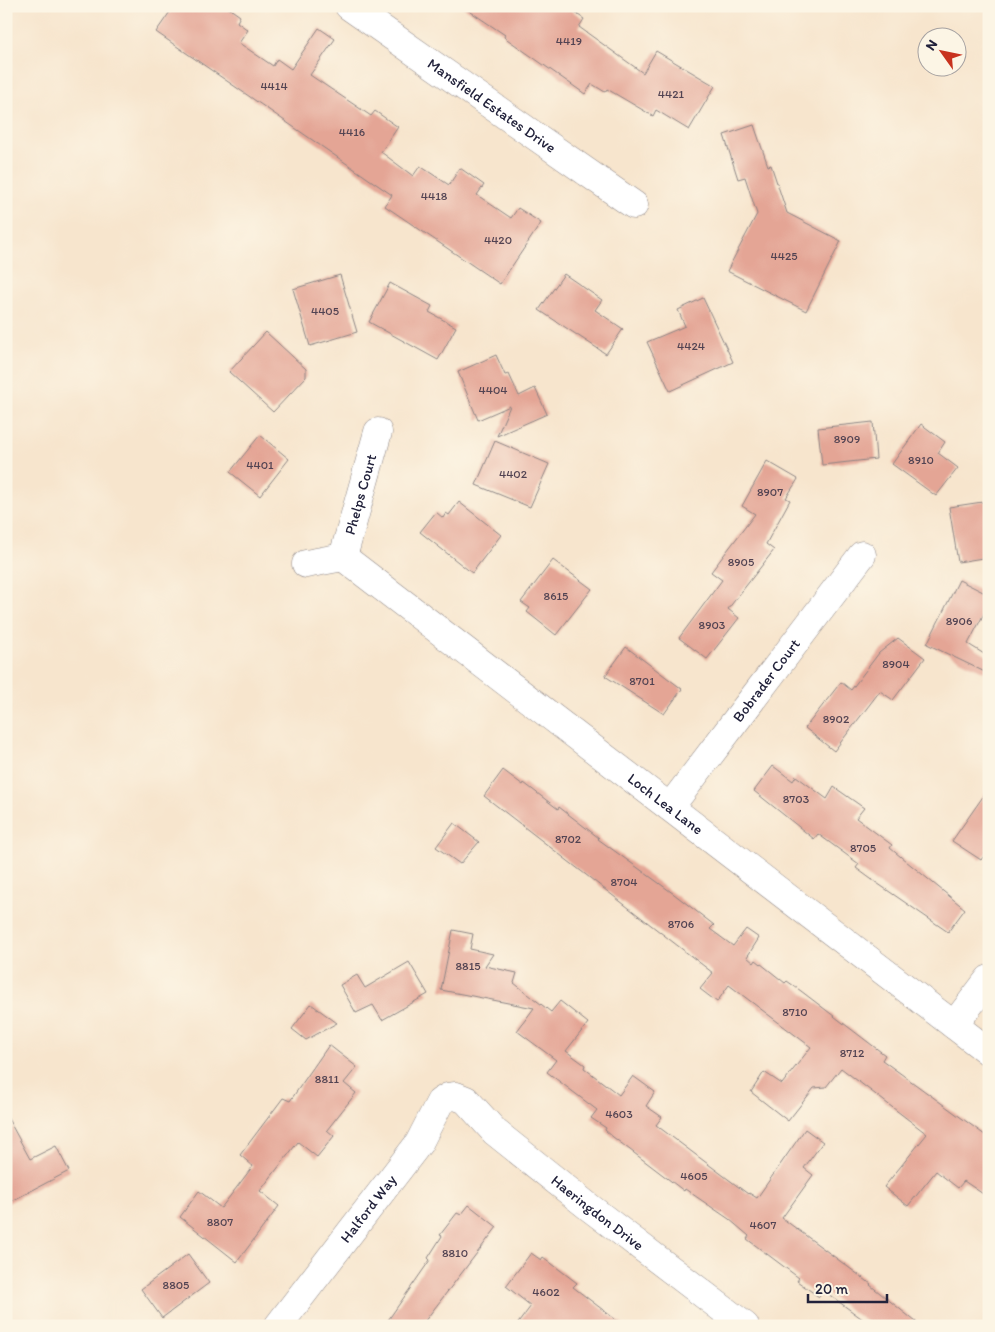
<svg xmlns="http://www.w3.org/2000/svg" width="995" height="1332" font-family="Itim,sans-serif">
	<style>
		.building { fill: #e4a595 }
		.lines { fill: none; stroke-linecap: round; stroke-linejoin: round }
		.minor-casing { stroke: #8c8484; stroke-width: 29 }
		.minor { stroke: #fff; stroke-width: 28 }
		.labels { text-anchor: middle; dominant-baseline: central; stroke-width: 5; stroke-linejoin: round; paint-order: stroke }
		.number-label { font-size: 12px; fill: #524352 }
		.street-label { font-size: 15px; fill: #22223b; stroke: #fcf5e5 }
	</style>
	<rect width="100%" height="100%" fill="#fcf5e5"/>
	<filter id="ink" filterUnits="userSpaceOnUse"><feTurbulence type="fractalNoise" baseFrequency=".02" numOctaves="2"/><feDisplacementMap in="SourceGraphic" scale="10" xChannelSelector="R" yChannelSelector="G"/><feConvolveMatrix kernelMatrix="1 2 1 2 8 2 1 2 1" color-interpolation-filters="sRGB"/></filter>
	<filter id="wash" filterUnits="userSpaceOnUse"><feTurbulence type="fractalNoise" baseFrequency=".0096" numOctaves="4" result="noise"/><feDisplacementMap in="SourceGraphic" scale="20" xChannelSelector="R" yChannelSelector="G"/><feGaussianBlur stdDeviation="1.12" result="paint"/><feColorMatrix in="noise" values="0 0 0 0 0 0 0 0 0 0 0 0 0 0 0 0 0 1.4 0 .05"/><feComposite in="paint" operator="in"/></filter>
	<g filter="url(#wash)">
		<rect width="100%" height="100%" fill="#f7e5cd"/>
		<g id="blocks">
			<!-- building -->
			<g class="building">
				<path d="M 174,6 L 226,6 L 240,16 L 237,22 L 248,30 L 239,43 L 273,66 L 277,59 L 291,69 L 319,28 L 335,39 L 310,75 L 371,116 L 375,111 L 398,127 L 381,152 L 413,176 L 420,166 L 449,185 L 460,168 L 484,185 L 477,195 L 511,218 L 518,208 L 541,223 L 500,284 L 385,206 L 392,195 L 156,32 Z"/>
				<path d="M 462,6 L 565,6 L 584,19 L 579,27 L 643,73 L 656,51 L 715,86 L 689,130 L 656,110 L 653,116 L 607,89 L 605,92 L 592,84 L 585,94 L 504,37 L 505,35 Z"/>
				<path d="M 754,125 L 768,166 L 771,165 L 787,213 L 841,241 L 806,311 L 727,271 L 757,214 L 745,177 L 738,179 L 724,135 Z"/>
				<path d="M 564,274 L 602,300 L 595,310 L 623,329 L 606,354 L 539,310 Z"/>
				<path d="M 340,275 L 357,332 L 310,346 L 293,289 Z"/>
				<path d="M 390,283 L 432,306 L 429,312 L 456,327 L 438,360 L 369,322 Z"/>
				<path d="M 703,298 L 733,362 L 670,391 L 647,342 L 685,326 L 678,310 Z"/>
				<path d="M 266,332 L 306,369 L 306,377 L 273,412 L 229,372 Z"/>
				<path d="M 496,355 L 505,375 L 509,374 L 519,396 L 535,388 L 547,414 L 497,436 L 510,406 L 478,420 L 458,372 Z"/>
				<path d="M 873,422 L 876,459 L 822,465 L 818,428 Z"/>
				<path d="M 921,424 L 945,442 L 938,453 L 958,468 L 936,496 L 892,464 Z"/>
				<path d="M 260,435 L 289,459 L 260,496 L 230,472 Z"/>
				<path d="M 495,441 L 549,464 L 530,507 L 476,485 Z"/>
				<path d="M 767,461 L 798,479 L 786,498 L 790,500 L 766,544 L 774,550 L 728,609 L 739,618 L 707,659 L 679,638 L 722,580 L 711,572 L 755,514 L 742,506 Z"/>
				<path d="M 989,501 L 989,557 L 958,562 L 949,507 Z"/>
				<path d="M 459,502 L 501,535 L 472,573 L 420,532 L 436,512 L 443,518 L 446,513 L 449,515 Z"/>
				<path d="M 553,560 L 592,589 L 556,635 L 527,612 L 530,608 L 521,602 Z"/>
				<path d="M 959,580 L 989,595 L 989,604 L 968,644 L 989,657 L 989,674 L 927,644 Z"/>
				<path d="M 898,638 L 925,658 L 893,700 L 880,691 L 834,751 L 805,728 L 841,682 L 851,690 L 879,653 Z"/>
				<path d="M 626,647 L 682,689 L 664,714 L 605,676 Z"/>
				<path d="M 773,766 L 793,781 L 796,776 L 827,799 L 834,787 L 864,808 L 856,818 L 892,845 L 890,848 L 965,909 L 948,932 L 871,879 L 856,868 L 859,864 L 818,834 L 814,839 L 754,791 Z"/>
				<path d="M 503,770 L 523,785 L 524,783 L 558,809 L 559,807 L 599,838 L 598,839 L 674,894 L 714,925 L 710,929 L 733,946 L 746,929 L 759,938 L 747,957 L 754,963 L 756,960 L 785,983 L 787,981 L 801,991 L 885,1055 L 882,1060 L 989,1138 L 989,1198 L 964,1181 L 958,1188 L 936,1171 L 908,1206 L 884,1187 L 927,1134 L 841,1068 L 826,1087 L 814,1088 L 788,1121 L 751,1092 L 764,1072 L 782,1084 L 811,1047 L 729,985 L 717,1002 L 700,989 L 713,973 L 484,796 Z"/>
				<path d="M 989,788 L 989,849 L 981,860 L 952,841 Z"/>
				<path d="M 454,823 L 479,842 L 460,864 L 436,847 Z"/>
				<path d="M 453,930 L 473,934 L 470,949 L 493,954 L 485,966 L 517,973 L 514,983 L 551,1012 L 560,1001 L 588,1023 L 566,1051 L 585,1065 L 584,1068 L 619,1095 L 633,1076 L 655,1092 L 646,1106 L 662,1117 L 656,1125 L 748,1194 L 749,1193 L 757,1198 L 805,1129 L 823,1142 L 804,1168 L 813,1175 L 782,1218 L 871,1284 L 870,1285 L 921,1326 L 872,1326 L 824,1291 L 819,1297 L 797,1281 L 799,1278 L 747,1239 L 749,1236 L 729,1219 L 685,1189 L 684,1191 L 613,1137 L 605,1130 L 606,1128 L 591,1118 L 597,1110 L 547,1072 L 556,1060 L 517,1031 L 534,1008 L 441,990 Z"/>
				<path d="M 409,962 L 428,994 L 382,1020 L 373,1005 L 356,1013 L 340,985 L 357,975 L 365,988 Z"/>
				<path d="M 311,1004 L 337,1023 L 306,1040 L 292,1029 Z"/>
				<path d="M 329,1045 L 357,1067 L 344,1083 L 356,1093 L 327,1130 L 334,1136 L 317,1157 L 298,1142 L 260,1191 L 279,1206 L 237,1262 L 180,1217 L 199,1191 L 221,1208 L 253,1166 L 240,1155 L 283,1098 L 290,1101 Z"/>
				<path d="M 6,1115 L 30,1159 L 56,1146 L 69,1171 L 6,1204 Z"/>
				<path d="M 469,1205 L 497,1227 L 421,1326 L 384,1326 L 430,1260 L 428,1258 L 442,1236 L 440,1235 L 457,1213 L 461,1215 Z"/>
				<path d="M 531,1253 L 541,1260 L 543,1257 L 577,1283 L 573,1287 L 624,1326 L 516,1326 L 531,1306 L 506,1286 Z"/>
				<path d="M 188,1254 L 209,1283 L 162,1318 L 141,1289 Z"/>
			</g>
		</g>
	</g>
	<g filter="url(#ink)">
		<use href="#blocks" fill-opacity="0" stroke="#8c8484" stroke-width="1"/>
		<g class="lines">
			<defs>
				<g id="minor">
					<path id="s1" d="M 349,6 L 634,205"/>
					<path id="s2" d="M 343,557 L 989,1052"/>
					<path id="s3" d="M 343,557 L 378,432"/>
					<path d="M 306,564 L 343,557"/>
					<path id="s4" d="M 670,807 L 862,555"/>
					<path d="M 954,1025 L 989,979"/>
					<path id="s5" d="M 278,1326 L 419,1143 L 440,1102 L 448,1097 L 456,1096 L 466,1100 L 495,1132 L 589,1207 L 745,1326"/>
				</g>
			</defs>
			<!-- minor casing -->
			<use href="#minor" class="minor-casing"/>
			<!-- minor -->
			<use href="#minor" class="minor"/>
		</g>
	</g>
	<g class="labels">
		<!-- number labels -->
		<g class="number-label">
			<text x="569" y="41">4419</text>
			<text x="274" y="86">4414</text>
			<text x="671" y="94">4421</text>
			<text x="352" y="132">4416</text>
			<text x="434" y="196">4418</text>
			<text x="498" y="240">4420</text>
			<text x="784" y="256">4425</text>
			<text x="325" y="311">4405</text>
			<text x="691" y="346">4424</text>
			<text x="493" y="390">4404</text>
			<text x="847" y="439">8909</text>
			<text x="921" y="460">8910</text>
			<text x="260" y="465">4401</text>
			<text x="513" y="474">4402</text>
			<text x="770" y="492">8907</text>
			<text x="741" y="562">8905</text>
			<text x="556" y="596">8615</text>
			<text x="959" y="621">8906</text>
			<text x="712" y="625">8903</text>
			<text x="896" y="664">8904</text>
			<text x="642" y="681">8701</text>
			<text x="836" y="719">8902</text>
			<text x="796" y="799">8703</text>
			<text x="568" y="839">8702</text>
			<text x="863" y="848">8705</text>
			<text x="624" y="882">8704</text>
			<text x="681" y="924">8706</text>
			<text x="468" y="966">8815</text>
			<text x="795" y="1012">8710</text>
			<text x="852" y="1053">8712</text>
			<text x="327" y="1079">8811</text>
			<text x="619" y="1114">4603</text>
			<text x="694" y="1176">4605</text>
			<text x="220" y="1222">8807</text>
			<text x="763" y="1225">4607</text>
			<text x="455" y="1253">8810</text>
			<text x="176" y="1285">8805</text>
			<text x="546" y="1292">4602</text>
		</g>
		<!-- street labels -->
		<g class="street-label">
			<text stroke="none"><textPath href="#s1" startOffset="174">Mansfield Estates Drive</textPath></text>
			<text stroke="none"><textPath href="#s3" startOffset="65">Phelps Court</textPath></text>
			<text stroke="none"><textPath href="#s4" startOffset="159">Bobrader Court</textPath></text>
			<text stroke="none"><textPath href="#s2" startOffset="406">Loch Lea Lane</textPath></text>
			<text stroke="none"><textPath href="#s5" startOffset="148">Halford Way</textPath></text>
			<text stroke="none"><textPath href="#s5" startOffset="479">Haeringdon Drive</textPath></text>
		</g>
	</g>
	<!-- margin -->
	<rect width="995" height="1332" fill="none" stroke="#fcf5e5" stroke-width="25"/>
	<!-- north arrow -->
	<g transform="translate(942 52) rotate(303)"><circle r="24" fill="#fcf5e5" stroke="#a5a1a1"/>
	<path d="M0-4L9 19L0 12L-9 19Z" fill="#c8321e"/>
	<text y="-8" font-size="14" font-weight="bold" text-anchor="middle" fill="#22223b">N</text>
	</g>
	<!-- scale -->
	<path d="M808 1294v8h79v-8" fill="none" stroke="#22223b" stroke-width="2.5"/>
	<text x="815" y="1294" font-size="15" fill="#22223b" stroke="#fcf5e5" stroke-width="4" paint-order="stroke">20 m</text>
</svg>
